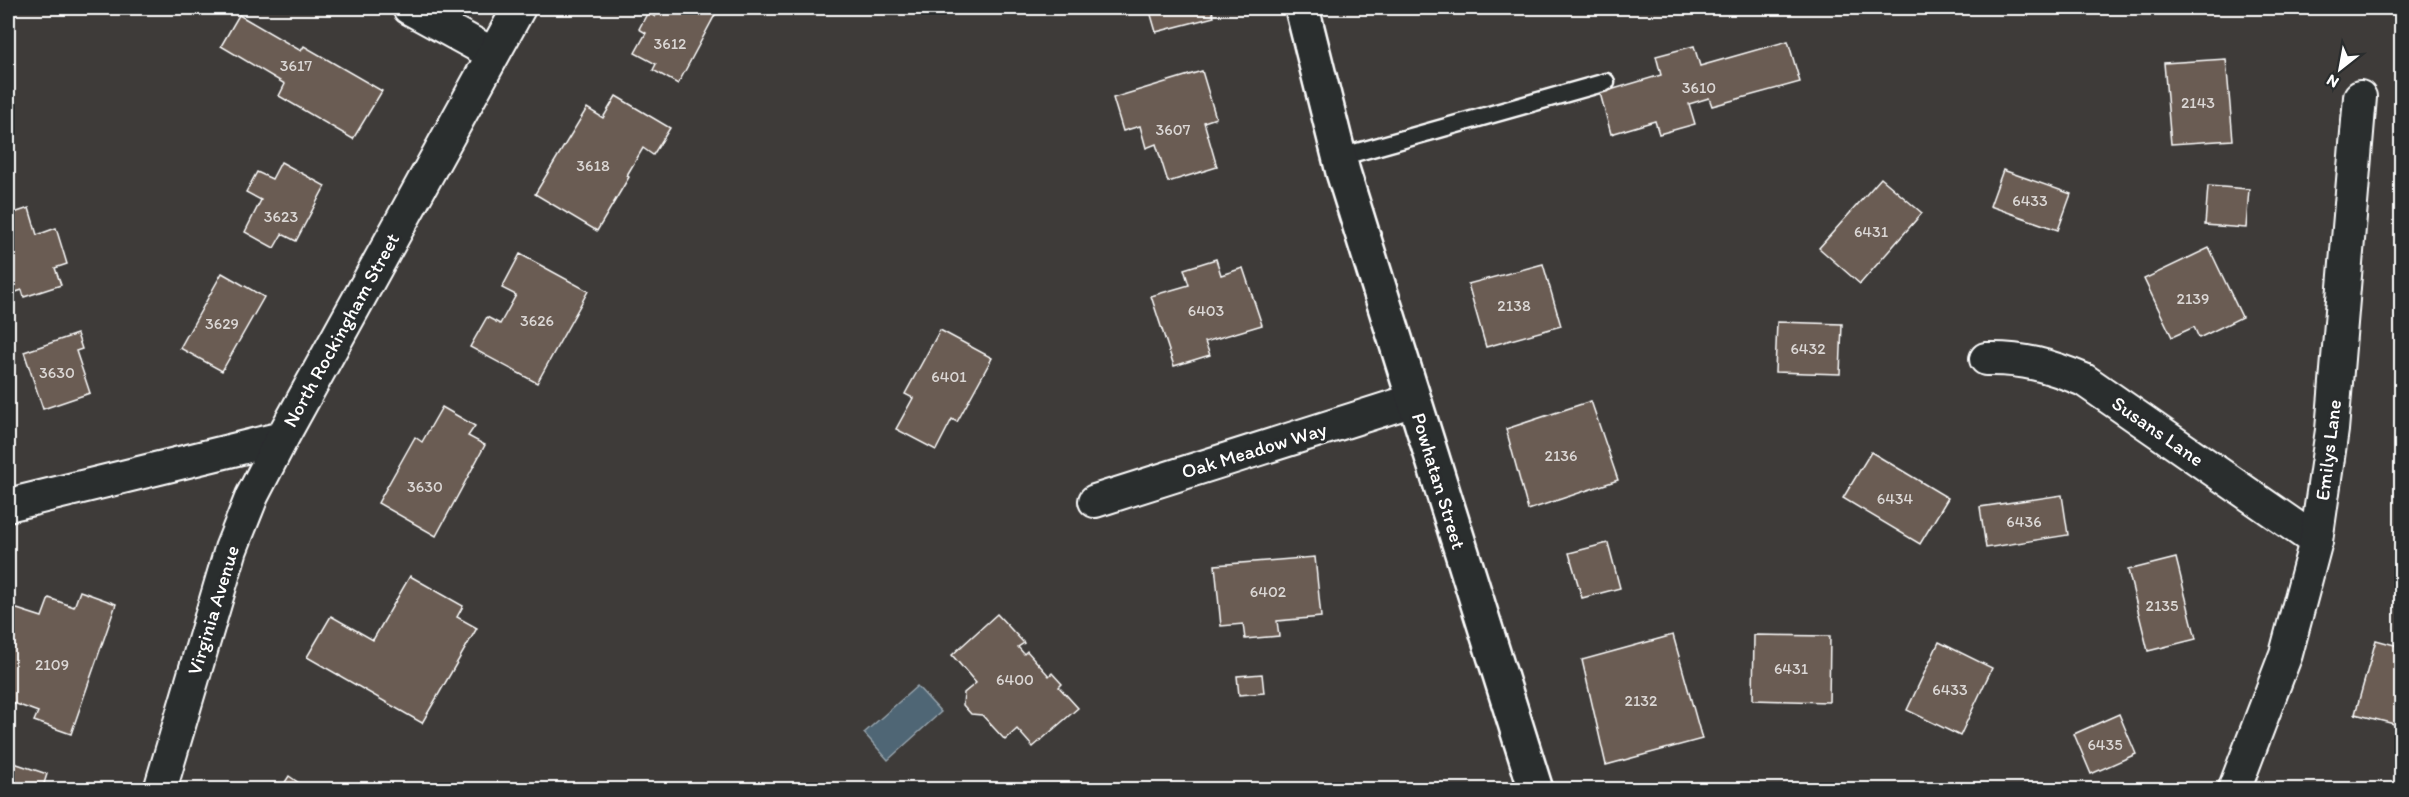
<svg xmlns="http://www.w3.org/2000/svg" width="2409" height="797" font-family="Itim,sans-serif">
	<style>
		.water { fill: #506674; stroke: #96a3ac; stroke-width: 1.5 }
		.building { fill: #6b5c52; stroke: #fff; stroke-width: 1.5 }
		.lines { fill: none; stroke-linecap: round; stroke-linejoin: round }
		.lane-casing { stroke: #fff; stroke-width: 21 }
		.street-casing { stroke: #fff; stroke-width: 36 }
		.secondary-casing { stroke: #fff; stroke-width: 38 }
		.lane { stroke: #2a2d2e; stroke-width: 16 }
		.street { stroke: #2a2d2e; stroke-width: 32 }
		.secondary { stroke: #2a2d2e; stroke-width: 33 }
		.labels { text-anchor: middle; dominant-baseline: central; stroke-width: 6; stroke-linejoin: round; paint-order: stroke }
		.number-label { font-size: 16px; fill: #dad6d4 }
		.street-label { font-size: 20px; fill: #fff; stroke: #2a2d2e }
	</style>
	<rect width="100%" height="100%" fill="#3e3b39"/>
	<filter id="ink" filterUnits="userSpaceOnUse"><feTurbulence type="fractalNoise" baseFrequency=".0167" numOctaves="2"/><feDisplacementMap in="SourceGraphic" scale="12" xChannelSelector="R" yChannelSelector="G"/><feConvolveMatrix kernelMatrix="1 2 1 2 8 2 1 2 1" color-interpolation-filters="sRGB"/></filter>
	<g filter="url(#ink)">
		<!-- water -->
		<path class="water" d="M 917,686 L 941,712 L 888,760 L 864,733 Z"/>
		<!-- building -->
		<g class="building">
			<path d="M 660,8 L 711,8 L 717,11 L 678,84 L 653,70 L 656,64 L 635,53 L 646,33 L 639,29 L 648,12 L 655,17 Z"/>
			<path d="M 1108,8 L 1128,8 L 1109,13 Z"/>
			<path d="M 1149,8 L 1211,8 L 1214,17 L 1156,32 Z"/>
			<path d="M 1509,8 L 1528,8 L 1511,12 Z"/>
			<path d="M 239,15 L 301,51 L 304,46 L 382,91 L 353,139 L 279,96 L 285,84 L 221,46 Z"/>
			<path d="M 1788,41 L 1800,82 L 1712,106 L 1709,98 L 1689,104 L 1695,124 L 1659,134 L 1655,121 L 1611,134 L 1600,93 L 1661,75 L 1656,56 L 1694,46 L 1700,66 Z"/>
			<path d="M 2226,59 L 2233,140 L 2171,144 L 2164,63 Z"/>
			<path d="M 1202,71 L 1216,118 L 1204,122 L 1217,167 L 1168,182 L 1156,144 L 1146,148 L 1140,126 L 1123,131 L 1113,98 Z"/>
			<path d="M 616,96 L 670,128 L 653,155 L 643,148 L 627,175 L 629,177 L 597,231 L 535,194 L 587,108 L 603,118 Z"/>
			<path d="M 281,162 L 325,186 L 296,241 L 282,234 L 274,248 L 245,232 L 261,200 L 246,192 L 257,172 L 272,179 Z"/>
			<path d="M 2003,170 L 2071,194 L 2058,230 L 1990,206 Z"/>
			<path d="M 1881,178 L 1922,213 L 1860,284 L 1819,248 Z"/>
			<path d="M 2208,186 L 2249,189 L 2246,228 L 2205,225 Z"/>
			<path d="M 29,208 L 37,235 L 56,228 L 67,264 L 55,268 L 61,285 L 24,297 L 22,290 L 13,293 L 8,282 L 8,215 Z"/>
			<path d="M 2209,248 L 2242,317 L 2199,338 L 2194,327 L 2172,337 L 2144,279 Z"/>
			<path d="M 520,254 L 588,291 L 537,383 L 470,347 L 487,317 L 500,324 L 516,295 L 502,288 Z"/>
			<path d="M 1216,259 L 1221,275 L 1243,268 L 1262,325 L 1205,342 L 1210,355 L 1174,366 L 1151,296 L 1189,285 L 1184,269 Z"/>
			<path d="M 1543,264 L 1561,326 L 1486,347 L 1468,284 Z"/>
			<path d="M 222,273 L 264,297 L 222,371 L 180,348 Z"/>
			<path d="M 1777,322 L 1842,324 L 1840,374 L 1775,372 Z"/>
			<path d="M 940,330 L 992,358 L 957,422 L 952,419 L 936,450 L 896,429 L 913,398 L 905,394 Z"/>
			<path d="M 77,334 L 82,349 L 76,351 L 90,393 L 43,409 L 24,352 Z"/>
			<path d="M 1591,401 L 1618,480 L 1528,510 L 1506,429 Z"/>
			<path d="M 442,407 L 475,426 L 468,436 L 485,445 L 436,536 L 378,503 L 415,437 L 422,442 Z"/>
			<path d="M 1871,452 L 1948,498 L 1920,544 L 1843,498 Z"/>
			<path d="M 2062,495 L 2068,535 L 1986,548 L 1980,507 Z"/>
			<path d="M 1608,543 L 1620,588 L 1582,598 L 1569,553 Z"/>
			<path d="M 1315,557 L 1321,617 L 1277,621 L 1279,636 L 1245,639 L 1243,624 L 1221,626 L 1215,565 Z"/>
			<path d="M 2176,558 L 2196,639 L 2148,651 L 2128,570 Z"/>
			<path d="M 410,576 L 463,606 L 457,617 L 477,628 L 422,723 L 307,657 L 331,616 L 373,640 Z"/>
			<path d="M 80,591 L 116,604 L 71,734 L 34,721 L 38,712 L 8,701 L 8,626 L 14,608 L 42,617 L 49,598 L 74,607 Z"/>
			<path d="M 997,614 L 1024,643 L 1018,647 L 1024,654 L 1027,651 L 1049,676 L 1052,673 L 1062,684 L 1059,687 L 1078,708 L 1033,747 L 1017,729 L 1005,740 L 982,715 L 971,714 L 963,705 L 964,693 L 976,683 L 952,655 Z"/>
			<path d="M 1673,635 L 1702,739 L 1606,765 L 1582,660 Z"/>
			<path d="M 1754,635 L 1830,636 L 1829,702 L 1753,700 Z"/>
			<path d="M 2376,640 L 2402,647 L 2402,726 L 2355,714 Z"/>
			<path d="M 1939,642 L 1992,668 L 1960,736 L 1907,710 Z"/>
			<path d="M 1262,674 L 1264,693 L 1239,695 L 1237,676 Z"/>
			<path d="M 2119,714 L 2136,754 L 2091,774 L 2074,734 Z"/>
			<path d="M 8,761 L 47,774 L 42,790 L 8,790 Z"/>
			<path d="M 289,776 L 309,790 L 280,790 Z"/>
		</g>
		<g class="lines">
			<defs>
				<path id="lane" d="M 1340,157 L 1606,82"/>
				<g id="street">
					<path d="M 409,8 L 493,54"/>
					<path d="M 1986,359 C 2023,358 2050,366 2084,380 L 2316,541"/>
					<path d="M 1095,501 L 1414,400"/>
					<path d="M 8,505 L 282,438"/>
					<path d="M 160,790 L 231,549 L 252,496 L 282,438 L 519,8"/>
					<path d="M 2234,790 L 2286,654 L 2316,541 L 2332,430 L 2360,97"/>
				</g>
				<path id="secondary" d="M 1302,8 L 1343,172 L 1536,790"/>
			</defs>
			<!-- lane casing -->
			<use href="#lane" class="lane-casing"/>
			<!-- street casing -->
			<use href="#street" class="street-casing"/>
			<!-- secondary casing -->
			<use href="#secondary" class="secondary-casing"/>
			<!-- lane -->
			<use href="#lane" class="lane"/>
			<!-- street -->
			<use href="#street" class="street"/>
			<!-- secondary -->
			<use href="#secondary" class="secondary"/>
		</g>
	</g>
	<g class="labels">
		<!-- number labels -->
		<g class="number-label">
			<text x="670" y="43">3612</text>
			<text x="296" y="65">3617</text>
			<text x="1699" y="87">3610</text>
			<text x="2198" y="102">2143</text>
			<text x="1173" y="129">3607</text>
			<text x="593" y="165">3618</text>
			<text x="2030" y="200">6433</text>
			<text x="281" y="216">3623</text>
			<text x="1871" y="231">6431</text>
			<text x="2193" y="298">2139</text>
			<text x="1514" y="305">2138</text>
			<text x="1206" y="310">6403</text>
			<text x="537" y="320">3626</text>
			<text x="222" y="323">3629</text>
			<text x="1808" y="348">6432</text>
			<text x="57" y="372">3630</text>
			<text x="949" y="376">6401</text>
			<text x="1561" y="455">2136</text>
			<text x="425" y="486">3630</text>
			<text x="1895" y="498">6434</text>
			<text x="2024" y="521">6436</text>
			<text x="1268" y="591">6402</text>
			<text x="2162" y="605">2135</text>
			<text x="52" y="664">2109</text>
			<text x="1791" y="668">6431</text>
			<text x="1015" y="679">6400</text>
			<text x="1950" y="689">6433</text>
			<text x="1641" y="700">2132</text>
			<text x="2105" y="744">6435</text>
		</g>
		<!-- street labels -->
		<g class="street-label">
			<text transform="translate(341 330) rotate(-61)">North Rockingham Street</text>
			<text transform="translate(2158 431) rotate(35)">Susans Lane</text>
			<text transform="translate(1254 450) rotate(-17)">Oak Meadow Way</text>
			<text transform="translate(2328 450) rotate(-83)">Emilys Lane</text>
			<text transform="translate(1439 481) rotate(73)">Powhatan Street</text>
			<text transform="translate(213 610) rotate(-73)">Virginia Avenue</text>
		</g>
	</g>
	<!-- margin -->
	<rect width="2409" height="797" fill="none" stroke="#2a2d2e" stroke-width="30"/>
	<rect x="15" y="15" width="2379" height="767" fill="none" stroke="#fff" stroke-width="2" filter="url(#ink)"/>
	<!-- north arrow -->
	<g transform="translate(2340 69) rotate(211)" stroke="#2a2d2e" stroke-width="4.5" paint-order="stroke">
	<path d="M0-4.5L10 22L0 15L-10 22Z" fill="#ffffff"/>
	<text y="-9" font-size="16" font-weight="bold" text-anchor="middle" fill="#ffffff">N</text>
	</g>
</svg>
